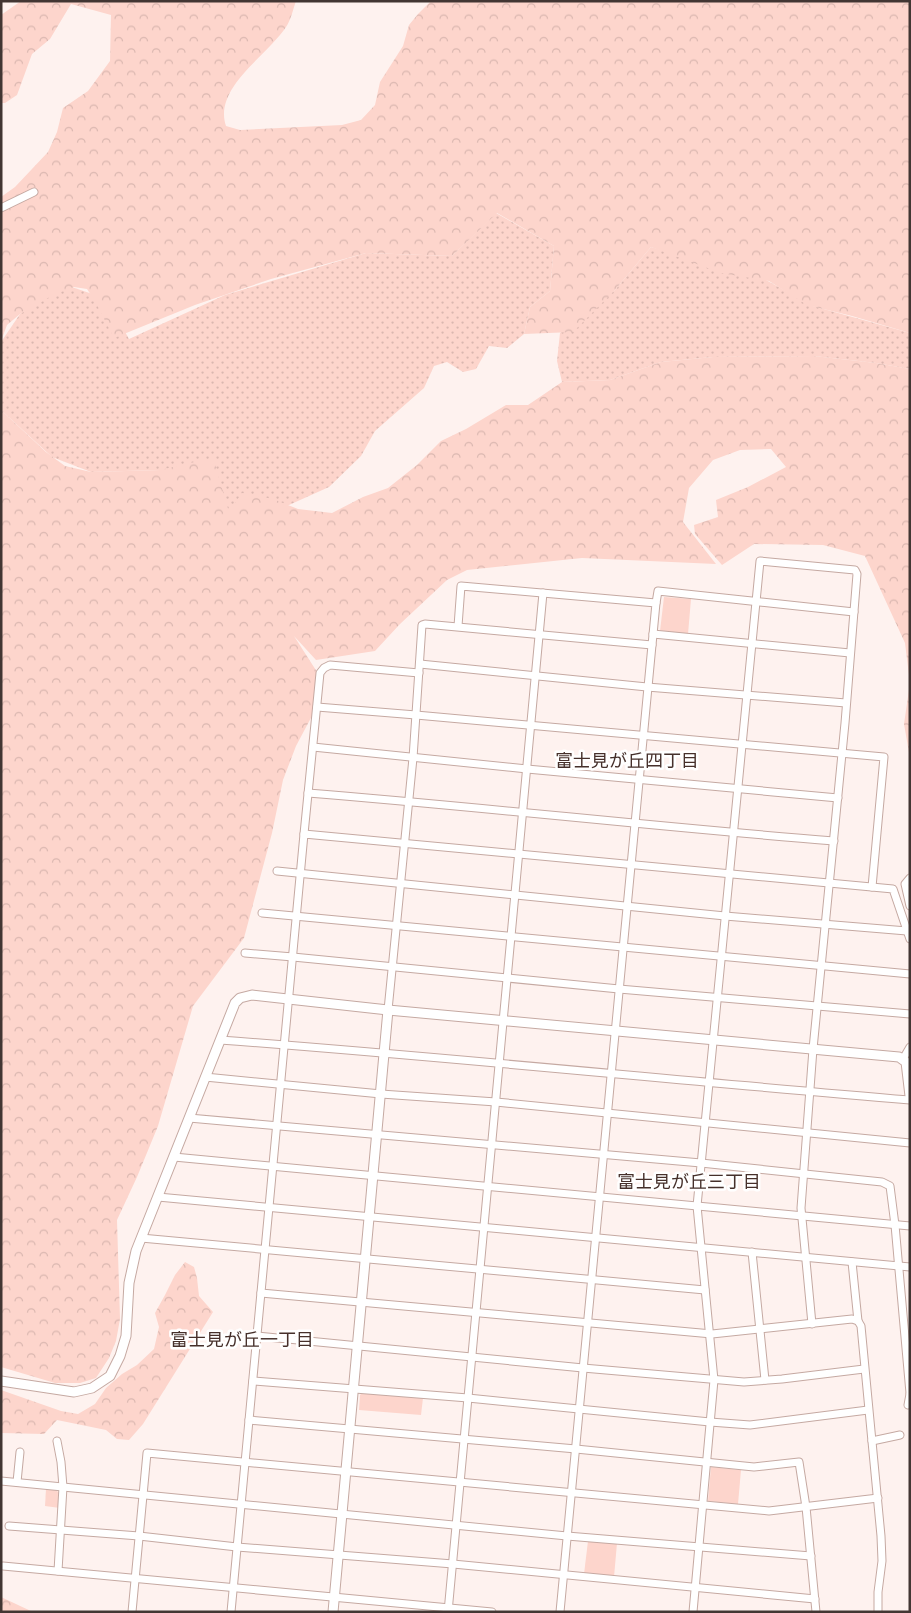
<svg xmlns="http://www.w3.org/2000/svg" width="911" height="1613" font-family="Lato,'Noto Sans JP',sans-serif">
	<style>
		.grass { fill: url(#grass-dots) }
		.forest { fill: url(#forest-crowns) }
		.park { fill: #fdd5cc }
		.lines { fill: none; stroke-linecap: round; stroke-linejoin: round }
		.minor-casing { stroke: #c5a9a2; stroke-width: 9 }
		.tertiary-casing { stroke: #c5a9a2; stroke-width: 11 }
		.minor { stroke: #fff; stroke-width: 7 }
		.tertiary { stroke: #fff; stroke-width: 9 }
		.labels { text-anchor: middle; dominant-baseline: central; stroke-width: 5; stroke-linejoin: round; paint-order: stroke }
		.neighbourhood-label { font-size: 18px; fill: #46302b; stroke: #fff }
	</style>
	<defs>
		<pattern id="grass-dots" width="8" height="8" patternUnits="userSpaceOnUse" patternTransform="scale(1.25)"><rect width="8" height="8" fill="#fdd5cc"/><path d="M2 2h.1M6 6h.1" fill="none" stroke="#dab7b0" stroke-width="1.8" stroke-linecap="round"/></pattern>
		<pattern id="forest-crowns" width="20" height="18" patternUnits="userSpaceOnUse" patternTransform="scale(1.25)"><rect width="20" height="18" fill="#fdd5cc"/><path d="M2 6a3 3 0 1 1 6 0M12 15a3 3 0 1 1 6 0" fill="none" stroke="#dab7b0"/></pattern>
	</defs>
	<rect width="100%" height="100%" fill="#fef2ef"/>
	<!-- grass -->
	<g class="grass">
		<path d="M 496,213 L 554,246 L 550,291 L 530,307 L 524,334 L 507,348 L 489,346 L 476,369 L 463,372 L 447,362 L 434,366 L 424,388 L 375,431 L 361,456 L 329,487 L 289,505 L 229,513 L 160,470 L 91,472 L 52,457 L 1,410 L 1,342 L 20,314 L 63,284 L 107,299 L 129,339 L 225,295 L 366,253 L 452,256 Z"/>
		<path d="M 651,247 L 766,280 L 813,306 L 910,333 L 910,369 L 876,363 L 814,356 L 713,357 L 661,362 L 610,380 L 562,382 L 557,361 L 560,333 L 615,290 Z"/>
	</g>
	<!-- forest -->
	<g class="forest">
		<path d="M 21,1 L 296,1 C 293,9 291,20 286,27 C 267,56 213,88 226,126 L 240,130 L 342,125 L 361,120 L 375,105 L 380,82 L 403,46 L 409,25 L 418,14 L 431,1 L 910,1 L 910,333 L 852,316 L 807,305 L 769,281 L 721,273 L 651,247 L 615,290 L 573,332 L 524,334 L 530,307 L 550,291 L 554,246 L 497,213 L 452,256 L 366,253 L 271,279 L 195,305 L 114,338 L 95,301 L 87,289 L 74,287 L 55,294 L 20,314 L 7,325 L 1,341 L 1,197 L 15,187 L 48,152 L 57,132 L 63,108 L 88,91 L 110,61 L 111,15 L 71,4 L 50,39 L 32,54 L 17,95 L 5,103 L 1,103 L 1,15 Z"/>
		<path d="M 814,356 L 876,363 L 910,369 L 910,758 L 904,724 L 910,683 L 905,643 L 865,556 L 823,545 L 754,544 L 722,565 L 695,534 L 694,525 L 718,517 L 716,500 L 748,487 L 786,467 L 771,449 L 740,450 L 713,460 L 689,488 L 683,522 L 716,564 L 582,558 L 467,570 L 447,580 L 400,624 L 375,651 L 316,660 L 294,636 L 319,675 L 313,714 L 296,746 L 283,780 L 272,833 L 244,938 L 193,1006 L 158,1126 L 137,1177 L 117,1220 L 120,1319 L 116,1341 L 109,1358 L 96,1378 L 80,1383 L 55,1383 L 1,1367 L 1,410 L 46,452 L 65,466 L 91,472 L 160,470 L 199,461 L 214,461 L 229,512 L 242,493 L 273,499 L 298,509 L 332,513 L 363,497 L 388,488 L 417,465 L 441,441 L 466,429 L 506,405 L 528,405 L 562,382 L 610,380 L 661,362 L 713,357 Z"/>
		<path d="M 185,1262 L 194,1267 L 197,1278 L 199,1296 L 213,1312 L 143,1424 L 129,1440 L 117,1439 L 106,1430 L 57,1420 L 44,1434 L 1,1433 L 1,1390 L 61,1411 L 78,1414 L 95,1404 L 106,1388 L 122,1374 L 137,1365 L 154,1349 L 159,1327 L 155,1313 L 165,1295 L 175,1275 Z"/>
		<path d="M 1,1597 L 33,1612 L 1,1612 Z"/>
	</g>
	<!-- park -->
	<g class="park">
		<path d="M 664,597 L 691,599 L 688,634 L 660,631 Z"/>
		<path d="M 362,1393 L 423,1398 L 421,1415 L 359,1410 L 360,1395 Z"/>
		<path d="M 711,1467 L 741,1470 L 738,1504 L 708,1501 Z"/>
		<path d="M 46,1489 L 56,1490 L 60,1494 L 60,1508 L 45,1506 Z"/>
		<path d="M 588,1541 L 617,1543 L 614,1577 L 584,1574 Z"/>
	</g>
	<g class="lines">
		<defs>
			<g id="minor">
				<path d="M 1,208 L 34,192"/>
				<path d="M 656,603 L 658,591 L 854,612"/>
				<path d="M 458,626 L 461,586 L 656,603 L 560,1612"/>
				<path d="M 653,634 L 850,653"/>
				<path d="M 420,664 L 647,687 L 846,703"/>
				<path d="M 317,707 L 416,715 L 884,757 L 872,887"/>
				<path d="M 313,747 L 527,769 L 838,798"/>
				<path d="M 308,793 C 483,807 658,827 834,841"/>
				<path d="M 304,834 L 320,673 L 324,668 L 330,665 L 419,673"/>
				<path d="M 277,871 L 725,916 L 907,931"/>
				<path d="M 910,878 L 905,884 L 910,906"/>
				<path d="M 262,913 L 910,974"/>
				<path d="M 245,953 L 293,957 L 619,989 L 910,1014"/>
				<path d="M 388,1010 L 413,758 L 422,625 L 425,624 L 652,645"/>
				<path d="M 220,1040 C 450,1057 680,1081 910,1100"/>
				<path d="M 903,1059 L 910,1047"/>
				<path d="M 205,1077 L 381,1094 L 496,1102 L 910,1143"/>
				<path d="M 189,1118 L 701,1163 L 882,1182 L 890,1186 L 895,1225 L 910,1393"/>
				<path d="M 174,1157 L 910,1226"/>
				<path d="M 158,1197 L 910,1267"/>
				<path d="M 141,1238 L 705,1290"/>
				<path d="M 752,1252 L 765,1380"/>
				<path d="M 852,1262 L 858,1321"/>
				<path d="M 261,1293 L 712,1334 L 852,1319 L 858,1321 L 861,1326 L 881,1536 L 882,1561 L 878,1592 L 878,1612"/>
				<path d="M 257,1336 L 583,1368 L 744,1382 L 782,1379 L 864,1369"/>
				<path d="M 253,1381 L 468,1398 L 710,1422 L 750,1425 L 868,1410"/>
				<path d="M 908,1405 L 910,1394"/>
				<path d="M 249,1420 L 576,1449 L 754,1467 L 799,1462 L 806,1507 L 816,1612"/>
				<path d="M 57,1441 L 61,1462 L 63,1487 L 58,1571"/>
				<path d="M 872,1441 L 900,1435"/>
				<path d="M 1,1481 L 567,1536 L 811,1556"/>
				<path d="M 17,1482 L 20,1452"/>
				<path d="M 9,1526 L 139,1536 L 237,1547 L 453,1564 L 815,1599"/>
				<path d="M 3,1566 L 492,1612"/>
				<path d="M 132,1612 L 147,1453 L 769,1511 L 878,1498"/>
				<path d="M 231,1612 L 304,834 L 893,889 L 910,939"/>
				<path d="M 448,1612 L 543,593"/>
				<path d="M 693,1612 L 714,1380 L 697,1206 L 760,561 L 855,570 L 857,574 L 845,723 L 813,1049 L 801,1208 L 812,1324"/>
			</g>
			<g id="tertiary">
				<path d="M 1,1381 L 74,1392 L 92,1388 L 110,1376 L 120,1356 L 126,1336 L 129,1283 L 136,1251 L 235,1003 L 240,998 L 252,995 L 388,1010 L 899,1057 L 906,1062 L 910,1096"/>
				<path d="M 333,1612 L 388,1010"/>
			</g>
		</defs>
		<!-- minor casing -->
		<use href="#minor" class="minor-casing"/>
		<!-- tertiary casing -->
		<use href="#tertiary" class="tertiary-casing"/>
		<!-- minor -->
		<use href="#minor" class="minor"/>
		<!-- tertiary -->
		<use href="#tertiary" class="tertiary"/>
	</g>
	<g class="labels">
		<!-- neighbourhood labels -->
		<g class="neighbourhood-label">
			<text x="627" y="760">富士見が丘四丁目</text>
			<text x="689" y="1181">富士見が丘三丁目</text>
			<text x="242" y="1339">富士見が丘一丁目</text>
		</g>
	</g>
	<!-- border -->
	<rect width="911" height="1613" fill="none" stroke="#423633" stroke-width="5"/>
</svg>
